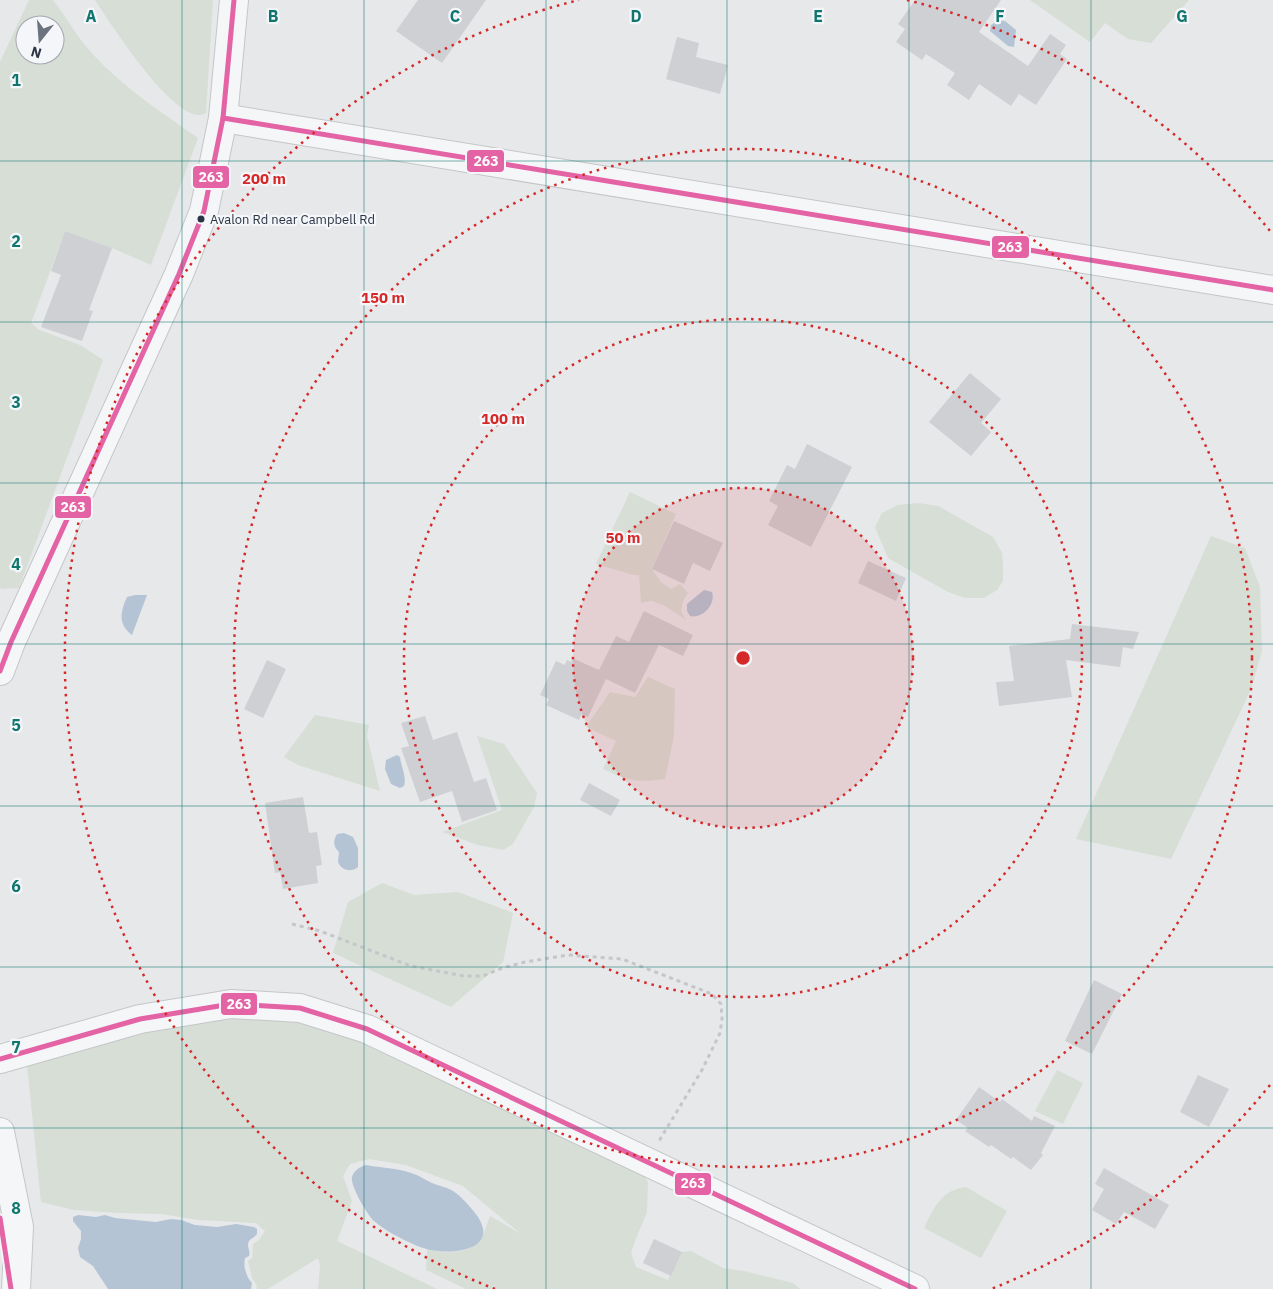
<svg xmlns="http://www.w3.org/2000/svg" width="1273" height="1289" font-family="'IBM Plex Sans',sans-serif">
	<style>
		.green { fill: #d6ded6; fill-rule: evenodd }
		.water { fill: #b4c4d5 }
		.building { fill: #ced0d3 }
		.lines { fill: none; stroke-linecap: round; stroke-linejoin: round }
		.minor-casing { stroke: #c4c6c8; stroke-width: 30 }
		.path { stroke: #c5c6ca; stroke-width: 3; stroke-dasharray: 4 4; stroke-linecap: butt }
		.minor { stroke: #f5f6f7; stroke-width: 28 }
		.bus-1-casing { stroke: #f4f6f9; stroke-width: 9 }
		.bus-1 { stroke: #e463a4; stroke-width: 5 }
		.grid { fill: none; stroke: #0f766e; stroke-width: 1; stroke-opacity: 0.55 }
		.ring { fill: none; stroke: #d62828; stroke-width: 2.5; stroke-dasharray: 2.5 5 }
		.bus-dot { fill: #2b3445; stroke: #f4f6f9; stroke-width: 2 }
		.labels { text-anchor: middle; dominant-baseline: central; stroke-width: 4.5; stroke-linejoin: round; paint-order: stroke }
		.bus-label { font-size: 13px; fill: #2b3445; stroke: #f4f6f9; text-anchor: start }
		.grid-label { font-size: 16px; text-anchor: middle; font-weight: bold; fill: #0f766e; stroke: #f4f6f9; stroke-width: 4.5; stroke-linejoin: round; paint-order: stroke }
		.centre { fill: #d62828; stroke: #f4f6f9; stroke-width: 2.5 }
		.ring-label { font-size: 15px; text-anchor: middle; font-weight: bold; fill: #d62828; stroke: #f4f6f9; stroke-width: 4.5; stroke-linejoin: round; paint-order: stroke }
		.line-badge { stroke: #f4f6f9; stroke-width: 2 }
		.badge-label { font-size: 14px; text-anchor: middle; font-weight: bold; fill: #fff }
	</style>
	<rect width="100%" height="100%" fill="#e6e8ea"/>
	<!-- green -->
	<g class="green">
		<path d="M 29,0 L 53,0 C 64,14 73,30 84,44 C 115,82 158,110 198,138 L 151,265 L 112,248 L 65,231 L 31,323 L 39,330 L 80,345 L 103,360 L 19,588 L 2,589 L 0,588 L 0,62 ZM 25,25 L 55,25 L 55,55 L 25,55 Z"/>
		<path d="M 95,0 L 213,0 L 206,113 C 178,131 108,19 95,0 Z"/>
		<path d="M 1030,0 L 1189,0 L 1151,43 L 1128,39 L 1105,23 L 1090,42 Z"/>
		<path d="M 630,492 L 676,514 L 652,569 L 661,582 L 671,589 L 680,584 L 688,593 L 683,601 L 681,611 L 686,620 L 665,606 L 652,601 L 641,603 L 639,575 L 633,575 L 596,564 Z"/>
		<path d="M 918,503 L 938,506 L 993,537 L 1002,553 L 1003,566 L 1003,581 L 997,590 L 984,598 L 965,598 L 948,592 L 888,558 L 875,527 L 882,513 L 898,505 Z"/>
		<path d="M 1211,536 L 1245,548 L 1260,587 L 1262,651 L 1251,689 L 1171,859 L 1076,839 Z"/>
		<path d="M 648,677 L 675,689 L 674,736 L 665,779 C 637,783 628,781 603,769 L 616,741 L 586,727 L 610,692 L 635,697 Z"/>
		<path d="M 315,715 L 369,725 L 367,736 L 380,791 L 298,765 L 284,757 Z"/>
		<path d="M 477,736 L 504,744 L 537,793 L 534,807 L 513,844 L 503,850 L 478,845 L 442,832 L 502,810 Z"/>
		<path d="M 382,883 L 414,895 L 458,892 L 513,913 L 503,962 L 451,1007 L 333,953 L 348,902 Z"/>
		<path d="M 232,1012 L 285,1013 L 363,1041 L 643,1172 L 648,1183 L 647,1212 L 635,1241 L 631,1253 L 636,1267 L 668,1280 L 682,1252 L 691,1251 L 723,1268 L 744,1271 L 793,1283 L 800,1289 L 466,1289 L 426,1270 L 427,1249 C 443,1254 471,1255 481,1238 C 485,1232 487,1223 490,1216 L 521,1234 L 463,1186 L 406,1165 L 369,1159 L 350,1164 L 343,1176 L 352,1201 L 337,1241 L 437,1289 L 318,1289 L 320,1265 L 318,1258 L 268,1289 L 257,1289 L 256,1284 L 252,1278 L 248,1261 L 252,1258 L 253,1244 L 259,1240 L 265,1231 L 256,1223 L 198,1220 L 162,1214 L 118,1213 L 74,1210 L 41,1202 L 27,1064 L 136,1028 Z"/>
		<path d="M 1057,1070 L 1083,1083 L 1063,1124 L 1035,1111 Z"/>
		<path d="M 966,1187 L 1007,1211 L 981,1258 L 924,1228 C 934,1208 941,1190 966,1187 Z"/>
	</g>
	<!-- water -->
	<g class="water">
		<path d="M 998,20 L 1005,21 L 1016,30 L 1014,47 L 1008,46 L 990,31 L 991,25 Z"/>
		<path d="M 704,590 L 712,592 C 716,604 703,619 690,616 L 687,611 L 687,604 Z"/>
		<path d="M 135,595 L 147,595 L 132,635 C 118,625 120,612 127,597 Z"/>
		<path d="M 397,755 L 400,757 C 401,767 407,777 404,786 L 400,788 L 391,784 L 385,769 L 386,760 Z"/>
		<path d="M 344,833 L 353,837 L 358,848 L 358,867 C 351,873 341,870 338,862 L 339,852 C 333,846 333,841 337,834 Z"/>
		<path d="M 366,1165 C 381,1168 397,1168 411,1173 C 419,1175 425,1180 432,1183 C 439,1186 447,1187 453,1191 C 459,1195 465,1201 470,1207 C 512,1252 444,1260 413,1244 C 400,1238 384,1230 374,1221 C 367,1215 350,1185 352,1177 C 354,1170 360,1167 366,1165 Z"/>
		<path d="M 78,1215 L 96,1217 L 105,1215 L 115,1218 L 156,1222 L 171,1219 L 181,1220 L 195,1225 L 217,1227 L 236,1224 L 254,1227 L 257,1229 L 257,1234 C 255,1237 250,1239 249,1241 C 246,1246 251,1251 249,1256 L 245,1258 C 243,1265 246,1277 252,1283 L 251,1289 L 108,1289 L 93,1266 L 80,1257 L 78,1248 L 81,1239 L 81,1231 L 73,1221 L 73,1217 Z"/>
	</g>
	<!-- building -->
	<g class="building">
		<path d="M 418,0 L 486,0 L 442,63 L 396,31 Z"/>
		<path d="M 915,0 L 1001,0 L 979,32 L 1028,66 L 1050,34 L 1066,45 L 1060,54 L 1067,59 L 1036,105 L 1019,94 L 1011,106 L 979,84 L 969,100 L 947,85 L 955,73 L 926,54 L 922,60 L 896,42 L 905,29 L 898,24 Z"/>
		<path d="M 677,37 L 699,43 L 696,57 L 728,65 L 720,94 L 666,79 Z"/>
		<path d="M 65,231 L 112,248 L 89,310 L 93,311 L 82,341 L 41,327 L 61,275 L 51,271 Z"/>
		<path d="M 970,373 L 1001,399 L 981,423 L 991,432 L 971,456 L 929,422 Z"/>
		<path d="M 807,444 L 852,467 L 811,547 L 768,525 L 778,506 L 769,501 L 787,465 L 795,469 Z"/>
		<path d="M 674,521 L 723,543 L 710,571 L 693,563 L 684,584 L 652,569 Z"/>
		<path d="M 868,561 L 906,578 L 896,601 L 858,583 Z"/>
		<path d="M 644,611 L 693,635 L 683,656 L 659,645 L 635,693 L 606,679 L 588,717 L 581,715 L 579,720 L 546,705 L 549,699 L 540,695 L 556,661 L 565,665 L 567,660 L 571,662 L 572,658 L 599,670 L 616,636 L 629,642 Z"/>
		<path d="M 1072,624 L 1139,632 L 1133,649 L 1123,647 L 1120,667 L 1066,660 L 1072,697 L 999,706 L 996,682 L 1014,681 L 1009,646 L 1070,639 Z"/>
		<path d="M 267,660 L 286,669 L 263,718 L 244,709 Z"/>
		<path d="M 425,716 L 433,740 L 457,732 L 474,782 L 486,778 L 497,810 L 462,822 L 452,791 L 420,802 L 401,748 L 409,746 L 401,723 Z"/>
		<path d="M 589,783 L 620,800 L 611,816 L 580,800 Z"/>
		<path d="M 303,797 L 309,833 L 317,832 L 322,865 L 316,866 L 318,883 L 283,889 L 280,872 L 275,873 L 265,803 Z"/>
		<path d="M 1094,980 L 1122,994 L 1092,1054 L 1065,1041 Z"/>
		<path d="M 1198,1075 L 1229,1089 L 1209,1127 L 1180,1112 Z"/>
		<path d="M 979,1087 L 1000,1102 L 1002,1099 L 1032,1121 L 1034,1116 L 1055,1126 L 1041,1153 L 1043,1155 L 1031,1170 L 1013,1157 L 1011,1159 L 991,1145 L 989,1147 L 965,1131 L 968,1128 L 956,1120 Z"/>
		<path d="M 1104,1168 L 1169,1205 L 1155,1229 L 1124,1212 L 1116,1224 L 1092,1210 L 1104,1189 L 1095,1184 Z"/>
		<path d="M 654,1239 L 682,1252 L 671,1276 L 643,1263 Z"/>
	</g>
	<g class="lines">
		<defs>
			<g id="minor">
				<path d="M 223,118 L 1273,290"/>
				<path d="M 0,671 L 11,642 L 179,274 L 204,211 L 223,118 L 234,0"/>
				<path d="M 0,1059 L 140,1019 L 231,1004 L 300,1008 L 367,1029 L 915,1289"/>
				<path d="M 0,1132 L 19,1227 L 16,1289"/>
			</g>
		</defs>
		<!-- minor casing -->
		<use href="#minor" class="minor-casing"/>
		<!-- path -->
		<path class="path" d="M 292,924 L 320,931 L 411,966 L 464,976 L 483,976 L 502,968 L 525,962 L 568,955 L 622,959 L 712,994 L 721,1004 L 722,1019 L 720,1033 L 702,1070 L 659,1141"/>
		<!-- minor -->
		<use href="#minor" class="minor"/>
		<defs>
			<g id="bus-1">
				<path d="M 223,118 L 1273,290"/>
				<path d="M 0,671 L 11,642 L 179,274 L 204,211 L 223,118 L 234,0"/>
				<path d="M 0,1059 L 140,1019 L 231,1004 L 300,1008 L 367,1029 L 915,1289"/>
				<path d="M 0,1218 L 11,1289"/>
			</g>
		</defs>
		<!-- bus-1 casing -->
		<use href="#bus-1" class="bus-1-casing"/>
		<!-- bus-1 -->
		<use href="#bus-1" class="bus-1"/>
	</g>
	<!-- grid -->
	<path class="grid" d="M 182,0 L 182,1289M 364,0 L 364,1289M 546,0 L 546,1289M 727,0 L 727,1289M 909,0 L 909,1289M 1091,0 L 1091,1289M 0,161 L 1273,161M 0,322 L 1273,322M 0,483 L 1273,483M 0,644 L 1273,644M 0,806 L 1273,806M 0,967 L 1273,967M 0,1128 L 1273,1128"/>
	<!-- distance rings -->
	<circle cx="743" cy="658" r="170" fill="#d62828" fill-opacity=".12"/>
	<g class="ring">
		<circle cx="743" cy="658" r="170"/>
		<circle cx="743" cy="658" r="339"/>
		<circle cx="743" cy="658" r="509"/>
		<path d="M1270 1085A678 678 0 0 1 991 1289M495 1289A678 678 0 0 1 579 0M907 0A678 678 0 0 1 1270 231"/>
	</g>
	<!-- markers -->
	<circle class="bus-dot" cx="201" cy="219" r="4.5"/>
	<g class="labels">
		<!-- bus labels -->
		<g class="bus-label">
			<text x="210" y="219">Avalon Rd near Campbell Rd</text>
		</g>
	</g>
	<g class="grid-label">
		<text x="91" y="22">A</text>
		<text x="273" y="22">B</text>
		<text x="455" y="22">C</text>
		<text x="636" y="22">D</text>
		<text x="818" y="22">E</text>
		<text x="1000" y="22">F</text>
		<text x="1182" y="22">G</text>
		<text x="16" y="86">1</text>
		<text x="16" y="247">2</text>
		<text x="16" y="408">3</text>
		<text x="16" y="570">4</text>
		<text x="16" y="731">5</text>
		<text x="16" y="892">6</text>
		<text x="16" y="1053">7</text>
		<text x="16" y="1214">8</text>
	</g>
	<circle cx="743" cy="658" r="8" class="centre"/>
	<g class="ring-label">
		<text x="264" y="184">200 m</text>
		<text x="383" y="303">150 m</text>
		<text x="503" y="424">100 m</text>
		<text x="623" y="543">50 m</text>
	</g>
	<g class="line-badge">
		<rect x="466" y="149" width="39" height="24" rx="5" fill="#e463a4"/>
		<rect x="192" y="165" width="38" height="24" rx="5" fill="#e463a4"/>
		<rect x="991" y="235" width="39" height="24" rx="5" fill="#e463a4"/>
		<rect x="54" y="495" width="38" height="24" rx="5" fill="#e463a4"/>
		<rect x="220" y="992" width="38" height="24" rx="5" fill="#e463a4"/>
		<rect x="674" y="1172" width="38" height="24" rx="5" fill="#e463a4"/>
	</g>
	<g class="badge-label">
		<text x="486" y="166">263</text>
		<text x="211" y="182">263</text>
		<text x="1010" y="252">263</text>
		<text x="73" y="512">263</text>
		<text x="239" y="1009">263</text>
		<text x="693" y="1188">263</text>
	</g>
	<!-- north arrow -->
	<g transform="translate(40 40) rotate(197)"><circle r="24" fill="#f4f6f9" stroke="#a4a8b1"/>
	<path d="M0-4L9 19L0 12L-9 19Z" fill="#6c737f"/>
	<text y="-8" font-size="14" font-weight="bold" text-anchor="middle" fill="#2b3445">N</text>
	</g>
</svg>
